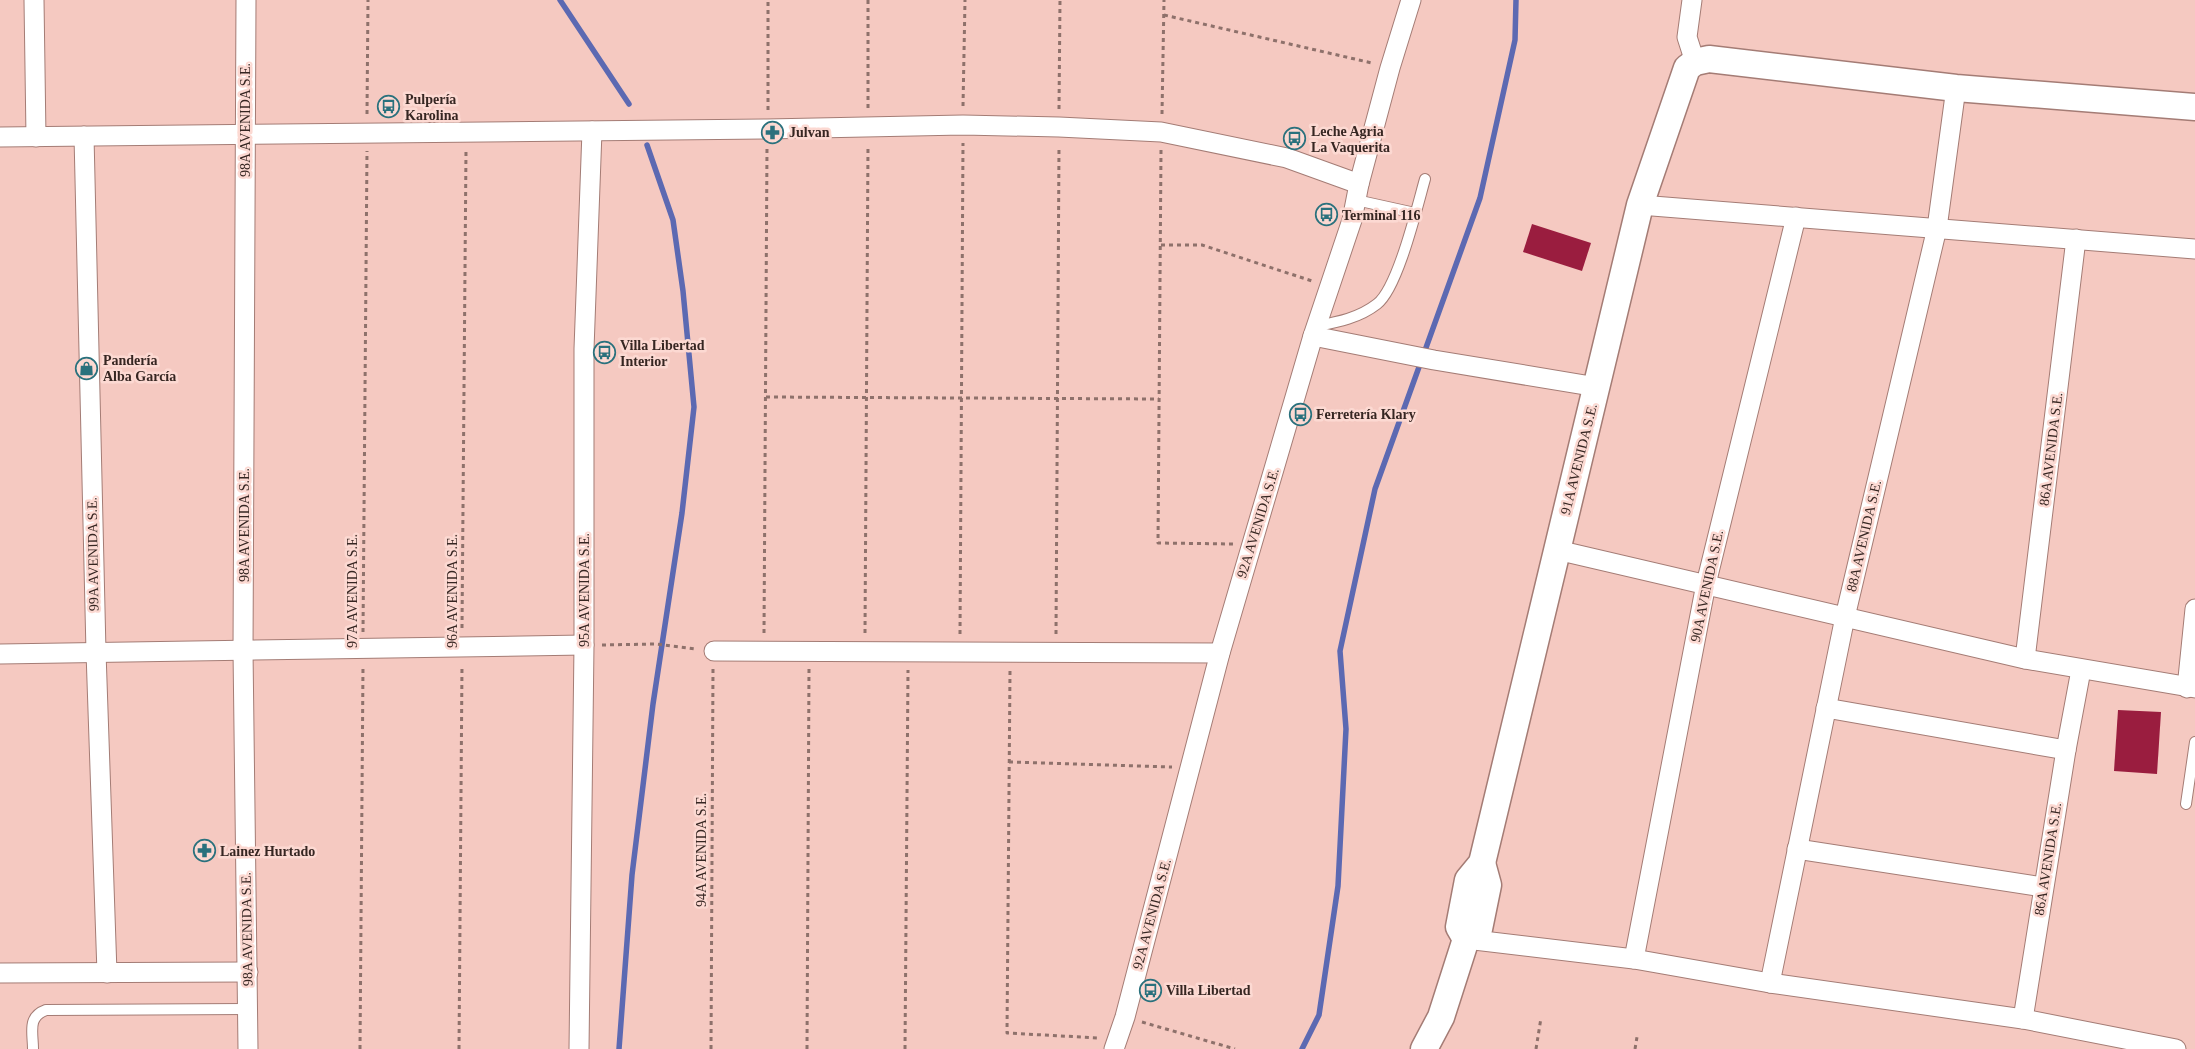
<svg xmlns="http://www.w3.org/2000/svg" width="2195" height="1049" font-family="Georgia,serif">
	<style>
		.lines { fill: none; stroke-linecap: round; stroke-linejoin: round }
		.stream { stroke: #5c69b2; stroke-width: 5.5 }
		.building { fill: #9a1d3f }
		.lane-casing { stroke: #a47c75; stroke-width: 12 }
		.street-casing { stroke: #a47c75; stroke-width: 21 }
		.secondary-casing { stroke: #a47c75; stroke-width: 29 }
		.path { stroke: #8e716b; stroke-width: 3; stroke-dasharray: 4 4; stroke-linecap: butt }
		.lane { stroke: #fff; stroke-width: 10 }
		.street { stroke: #fff; stroke-width: 19 }
		.secondary { stroke: #fff; stroke-width: 26 }
		.labels { text-anchor: middle; dominant-baseline: central; stroke-width: 5; stroke-linejoin: round; paint-order: stroke }
		.poi-label { font-size: 14px; font-weight: bold; fill: #362622; stroke: #fcd9d2; text-anchor: start }
		.street-label { font-size: 14px; fill: #362622; stroke: #fcd9d2 }
	</style>
	<rect width="100%" height="100%" fill="#f5c9c1"/>
	<g class="lines">
		<!-- stream -->
		<g class="stream">
			<path d="M 560,0 L 629,104"/>
			<path d="M 619,1049 L 632,875 L 653,704 L 682,513 L 694,407 L 683,291 L 673,220 L 647,145"/>
			<path d="M 1302,1049 L 1319,1015 L 1338,886 L 1346,729 L 1340,651 L 1375,489 L 1480,198 L 1515,40 L 1516,0"/>
		</g>
	</g>
	<!-- building -->
	<g class="building">
		<path d="M 1532,224 L 1591,243 L 1582,271 L 1523,252 Z"/>
		<path d="M 2118,710 L 2161,712 L 2157,774 L 2114,771 Z"/>
	</g>
	<g class="lines">
		<defs>
			<g id="lane">
				<path d="M 1356,200 L 1415,213"/>
				<path d="M 1317,326 C 1338,322 1359,318 1377,304 C 1398,288 1417,207 1425,179"/>
				<path d="M 2186,804 L 2195,742"/>
				<path d="M 33,1049 C 33,1032 27,1017 46,1010 L 248,1009"/>
			</g>
			<g id="street">
				<path d="M 34,0 L 36,137"/>
				<path d="M 246,0 L 243,650 L 248,1049"/>
				<path d="M 1692,0 L 1687,37 L 1695,62"/>
				<path d="M 84,136 L 96,652 L 107,973"/>
				<path d="M 0,137 L 767,129 L 963,125 L 1059,127 L 1161,132 L 1287,158 L 1359,184"/>
				<path d="M 1640,205 L 2195,249"/>
				<path d="M 1313,336 L 1434,360 L 1597,387"/>
				<path d="M 1557,550 L 2025,659 L 2195,688"/>
				<path d="M 714,651 L 1220,653"/>
				<path d="M 0,654 L 584,645"/>
				<path d="M 2025,659 L 2076,239"/>
				<path d="M 2187,688 L 2195,609"/>
				<path d="M 1826,708 L 2066,750"/>
				<path d="M 1797,849 L 2043,887"/>
				<path d="M 1466,939 L 1634,959 L 1770,983 L 2023,1019 L 2176,1049"/>
				<path d="M 1634,959 L 1706,584 L 1796,217"/>
				<path d="M 0,973 L 248,972"/>
				<path d="M 1770,983 L 1845,617 L 1937,228 L 1956,88"/>
				<path d="M 2023,1019 L 2066,750 L 2081,670"/>
				<path d="M 579,1049 L 584,645 L 584,349 L 592,131"/>
				<path d="M 1114,1049 L 1125,1017 L 1220,653 L 1313,336 L 1352,220 L 1359,184 L 1390,68 L 1411,0"/>
			</g>
			<g id="secondary">
				<path d="M 1466,939 L 1459,927 L 1468,880 L 1482,863 L 1640,205 L 1687,68 L 1695,62 L 1709,59 L 1956,88 L 2195,107"/>
				<path d="M 1424,1049 L 1441,1017 L 1466,939 L 1479,929 L 1488,885 L 1482,863"/>
			</g>
		</defs>
		<!-- lane casing -->
		<use href="#lane" class="lane-casing"/>
		<!-- street casing -->
		<use href="#street" class="street-casing"/>
		<!-- secondary casing -->
		<use href="#secondary" class="secondary-casing"/>
		<!-- path -->
		<g class="path">
			<path d="M 868,0 L 868,108"/>
			<path d="M 1164,15 L 1372,63"/>
			<path d="M 963,106 L 965,0"/>
			<path d="M 1059,109 L 1060,0"/>
			<path d="M 768,110 L 768,0"/>
			<path d="M 367,114 L 368,0"/>
			<path d="M 1162,114 L 1164,0"/>
			<path d="M 1161,150 L 1158,543 L 1234,544"/>
			<path d="M 1161,245 L 1202,245 L 1312,281"/>
			<path d="M 766,397 L 1159,399"/>
			<path d="M 462,628 L 466,150"/>
			<path d="M 363,632 L 367,151"/>
			<path d="M 764,633 L 767,147"/>
			<path d="M 865,633 L 868,145"/>
			<path d="M 960,634 L 963,143"/>
			<path d="M 1056,634 L 1059,146"/>
			<path d="M 602,645 L 655,644 L 696,649"/>
			<path d="M 1010,671 L 1007,1033 L 1099,1038"/>
			<path d="M 1009,762 L 1172,767"/>
			<path d="M 1142,1022 L 1235,1049"/>
			<path d="M 360,1049 L 363,666"/>
			<path d="M 459,1049 L 462,665"/>
			<path d="M 711,1049 L 713,669"/>
			<path d="M 807,1049 L 809,669"/>
			<path d="M 905,1049 L 908,670"/>
			<path d="M 1536,1049 L 1541,1018"/>
			<path d="M 1635,1049 L 1637,1037"/>
		</g>
		<!-- lane -->
		<use href="#lane" class="lane"/>
		<!-- street -->
		<use href="#street" class="street"/>
		<!-- secondary -->
		<use href="#secondary" class="secondary"/>
	</g>
	<!-- icons -->
	<defs>
		<symbol id="bus-ring" viewBox="-11 -11 22 22"><circle r="9.5" fill="#fcd9d2" stroke="#2a717d" stroke-width="1.5"/><path d="M-5-6H5V4H4V6H2V4H-2V6H-4V4H-5ZM-3.5-4V0h7V-4ZM-3.5 1.2v1.5H-2V1.2ZM2 1.2v1.5H3.5V1.2Z" fill="#2a717d"/></symbol>
		<symbol id="pharmacy-ring" viewBox="-11 -11 22 22"><circle r="9.5" fill="#fcd9d2" stroke="#2a717d" stroke-width="1.5"/><path d="M-2-6h4v4h4v4h-4v4h-4v-4h-4v-4h4Z" fill="#2a717d"/></symbol>
		<symbol id="shop-ring" viewBox="-11 -11 22 22"><circle r="9.5" fill="#fcd9d2" stroke="#2a717d" stroke-width="1.5"/><path d="M-5-2.5h2.3a2.7 3.5 0 0 1 5.4 0H5L5.5 6h-11ZM-1.5-2.5h3a1.5 2.3 0 0 0-3 0Z" fill="#2a717d"/></symbol>
	</defs>
	<g fill-rule="evenodd">
		<use href="#bus-ring" x="376" y="94" width="25" height="25"/>
		<use href="#pharmacy-ring" x="760" y="120" width="25" height="25"/>
		<use href="#bus-ring" x="1282" y="126" width="25" height="25"/>
		<use href="#bus-ring" x="1314" y="202" width="25" height="25"/>
		<use href="#bus-ring" x="592" y="340" width="25" height="25"/>
		<use href="#shop-ring" x="74" y="356" width="25" height="25"/>
		<use href="#bus-ring" x="1288" y="402" width="25" height="25"/>
		<use href="#pharmacy-ring" x="192" y="838" width="25" height="25"/>
		<use href="#bus-ring" x="1138" y="978" width="25" height="25"/>
	</g>
	<g class="labels">
		<!-- poi labels -->
		<g class="poi-label">
			<text x="405" y="99">Pulpería<tspan x="405" dy="16">Karolina</tspan></text>
			<text x="1311" y="131">Leche Agria<tspan x="1311" dy="16">La Vaquerita</tspan></text>
			<text x="789" y="132">Julvan</text>
			<text x="1342" y="215">Terminal 116</text>
			<text x="620" y="345">Villa Libertad<tspan x="620" dy="16">Interior</tspan></text>
			<text x="103" y="360">Pandería<tspan x="103" dy="16">Alba García</tspan></text>
			<text x="1316" y="414">Ferretería Klary</text>
			<text x="220" y="851">Lainez Hurtado</text>
			<text x="1166" y="990">Villa Libertad</text>
		</g>
		<!-- street labels -->
		<g class="street-label">
			<text transform="translate(245 120) rotate(-90)">98A AVENIDA S.E.</text>
			<text transform="translate(2051 449) rotate(-83)">86A AVENIDA S.E.</text>
			<text transform="translate(1579 459) rotate(-76)">91A AVENIDA S.E.</text>
			<text transform="translate(1258 523) rotate(-73)">92A AVENIDA S.E.</text>
			<text transform="translate(244 525) rotate(-90)">98A AVENIDA S.E.</text>
			<text transform="translate(1864 536) rotate(-77)">88A AVENIDA S.E.</text>
			<text transform="translate(93 554) rotate(-91)">99A AVENIDA S.E.</text>
			<text transform="translate(1707 586) rotate(-78)">90A AVENIDA S.E.</text>
			<text transform="translate(584 590) rotate(-90)">95A AVENIDA S.E.</text>
			<text transform="translate(352 591) rotate(-90)">97A AVENIDA S.E.</text>
			<text transform="translate(452 591) rotate(-90)">96A AVENIDA S.E.</text>
			<text transform="translate(701 850) rotate(-90)">94A AVENIDA S.E.</text>
			<text transform="translate(2048 859) rotate(-81)">86A AVENIDA S.E.</text>
			<text transform="translate(1152 914) rotate(-75)">92A AVENIDA S.E.</text>
			<text transform="translate(247 929) rotate(-91)">98A AVENIDA S.E.</text>
		</g>
	</g>
</svg>
